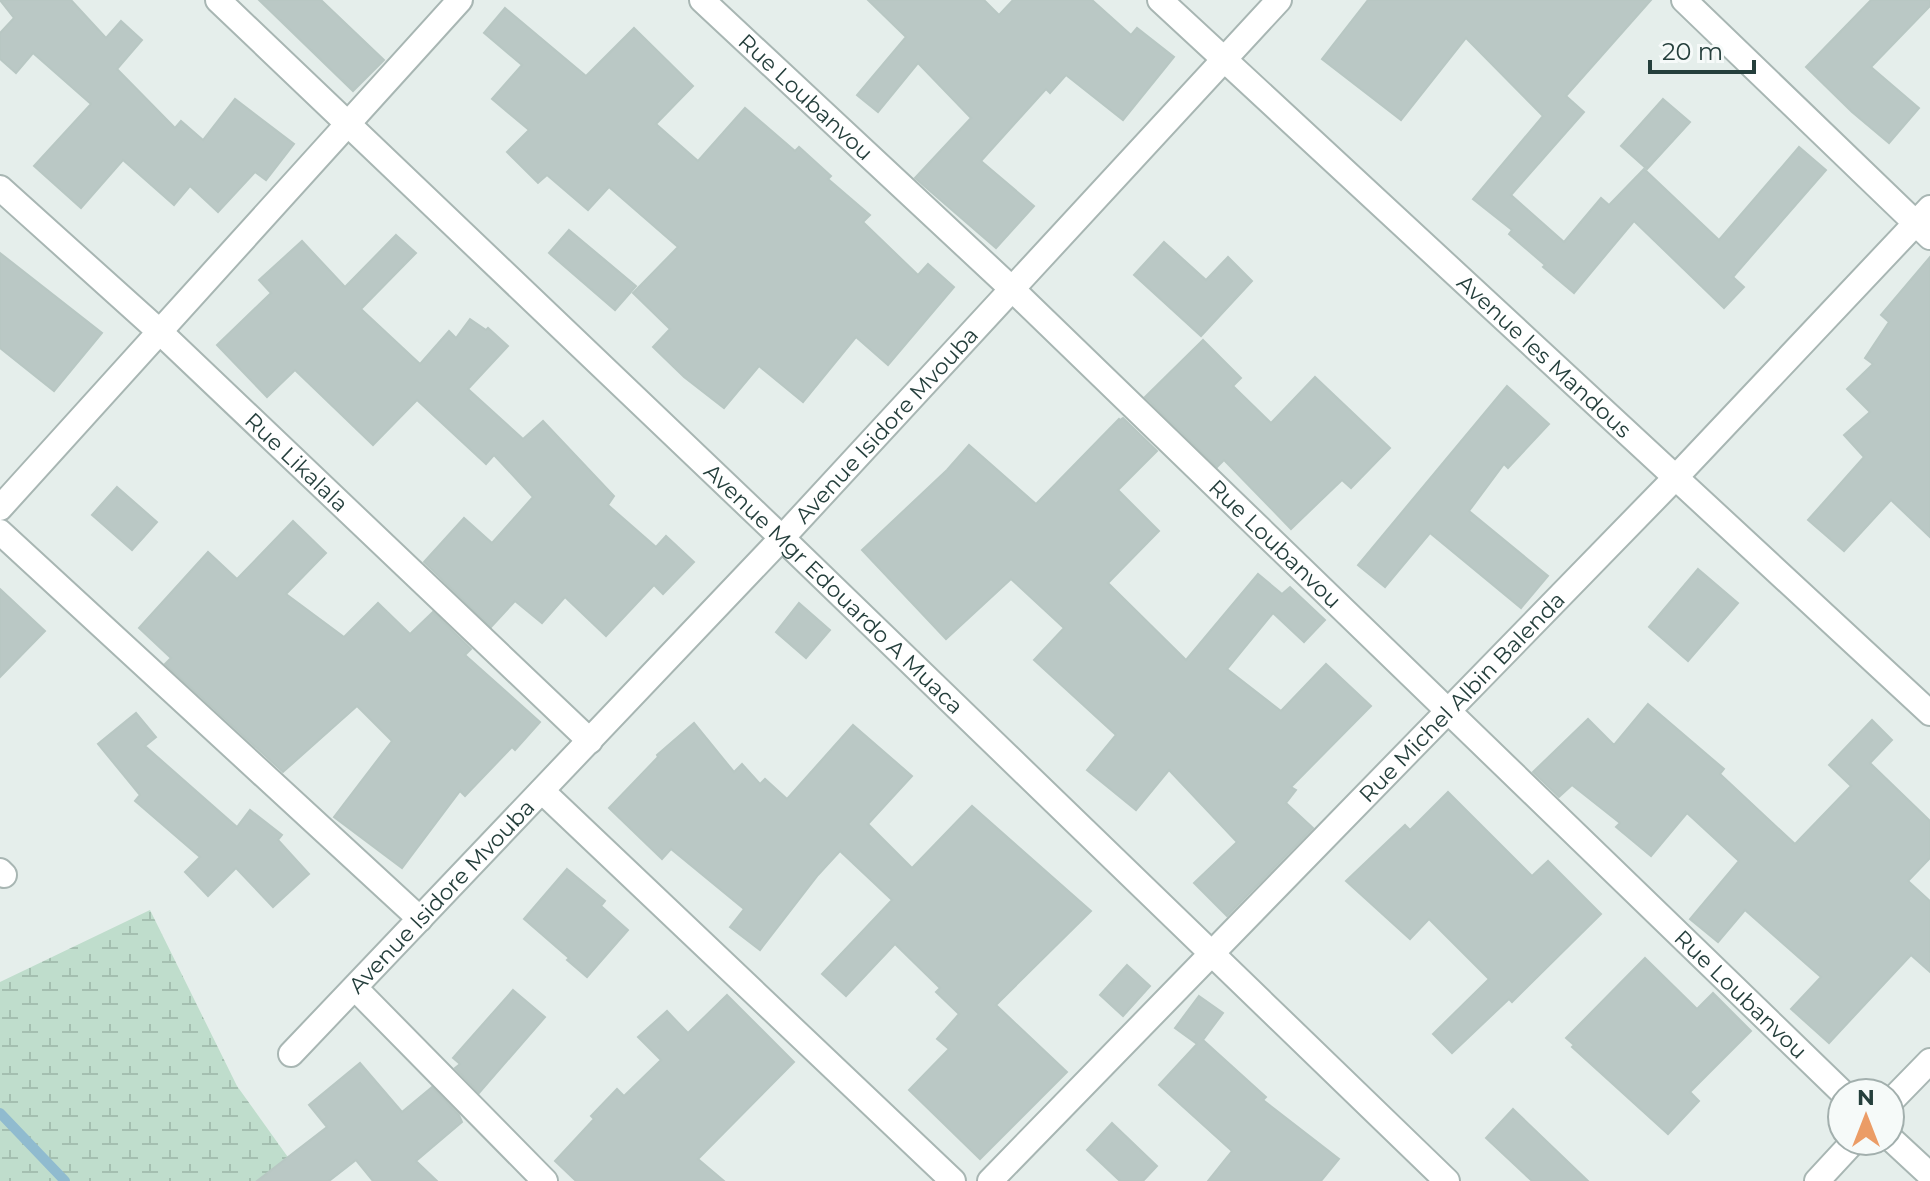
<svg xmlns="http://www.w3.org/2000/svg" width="1930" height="1181" font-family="Montserrat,sans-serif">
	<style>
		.wetland { fill: url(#wetland-marsh) }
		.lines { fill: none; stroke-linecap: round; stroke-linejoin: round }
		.stream { stroke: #90bbcf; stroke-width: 10 }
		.building { fill: #bac8c5; stroke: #b8c7c3; stroke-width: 2 }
		.minor-casing { stroke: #a8b6b3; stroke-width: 28 }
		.minor { stroke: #fff; stroke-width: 24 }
		.labels { text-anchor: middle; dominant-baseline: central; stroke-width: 6; stroke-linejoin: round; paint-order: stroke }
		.street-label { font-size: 22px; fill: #253f3c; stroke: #f6faf9 }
	</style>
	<defs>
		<pattern id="wetland-marsh" width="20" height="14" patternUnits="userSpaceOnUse" patternTransform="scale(2)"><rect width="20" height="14" fill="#bfddcc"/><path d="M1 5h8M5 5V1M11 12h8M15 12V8" fill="none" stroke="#a4bfb0"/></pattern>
	</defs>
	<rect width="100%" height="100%" fill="#e5eeeb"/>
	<!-- wetland -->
	<path class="wetland" d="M 150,910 L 237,1086 L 305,1181 L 0,1181 L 0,982 Z"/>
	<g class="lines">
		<!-- stream -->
		<path class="stream" d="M 0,1113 L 65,1181"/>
	</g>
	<!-- building -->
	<g class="building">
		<path d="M 0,0 L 71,0 L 106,38 L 121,21 L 142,40 L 117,69 L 175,128 L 181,121 L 203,140 L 235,99 L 294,144 L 266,180 L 255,172 L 218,212 L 190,186 L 174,205 L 123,160 L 81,208 L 34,166 L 91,104 L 33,53 L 16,73 L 0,59 L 0,33 L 14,18 Z"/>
		<path d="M 259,0 L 321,0 L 384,60 L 353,91 Z"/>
		<path d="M 868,0 L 984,0 L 999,15 L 1013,0 L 1092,0 L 1131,35 L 1137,28 L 1174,57 L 1123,120 L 1066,75 L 1050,93 L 1046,89 L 981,161 L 1034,206 L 996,248 L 915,178 L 971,118 L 918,63 L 878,112 L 857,95 L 906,37 Z"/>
		<path d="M 1368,0 L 1651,0 L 1566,96 L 1584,112 L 1511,195 L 1564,242 L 1601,198 L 1609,205 L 1644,169 L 1719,240 L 1799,147 L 1826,170 L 1733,277 L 1744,287 L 1724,308 L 1634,221 L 1574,293 L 1543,267 L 1545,265 L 1509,234 L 1512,230 L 1473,199 L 1543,116 L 1466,38 L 1401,120 L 1322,59 Z"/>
		<path d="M 1871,0 L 1930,0 L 1930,6 L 1871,67 L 1919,108 L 1889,143 L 1852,112 L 1806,67 Z"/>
		<path d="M 505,8 L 586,76 L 634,28 L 693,86 L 656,124 L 698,161 L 745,108 L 795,151 L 799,147 L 831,176 L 828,179 L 870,215 L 863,222 L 918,275 L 928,264 L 954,287 L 888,365 L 856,337 L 803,402 L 759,366 L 724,408 L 684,377 L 653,347 L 670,329 L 633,293 L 678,247 L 609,187 L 588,210 L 547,175 L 538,183 L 507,152 L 529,130 L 492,99 L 522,65 L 484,33 Z"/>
		<path d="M 1663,99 L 1690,122 L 1647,169 L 1621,146 Z"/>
		<path d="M 569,230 L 636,286 L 615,310 L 549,253 Z"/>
		<path d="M 396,235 L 416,253 L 361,309 L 420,364 L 449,331 L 456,338 L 470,319 L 486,330 L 488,328 L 508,346 L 468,389 L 523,439 L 543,421 L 614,496 L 608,505 L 656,547 L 666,536 L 694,562 L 663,594 L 654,585 L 606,636 L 565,597 L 542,623 L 515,601 L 491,627 L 424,562 L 464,518 L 492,543 L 533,497 L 494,455 L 486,464 L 417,400 L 373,445 L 295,370 L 267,397 L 217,345 L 271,293 L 259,280 L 302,241 L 345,287 Z"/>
		<path d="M 1164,242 L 1206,280 L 1228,257 L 1252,281 L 1201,336 L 1134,275 Z"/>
		<path d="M 0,253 L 102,333 L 54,391 L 0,348 Z"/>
		<path d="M 1930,257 L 1930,537 L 1891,500 L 1844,551 L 1808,520 L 1864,457 L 1844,435 L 1870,412 L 1847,389 L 1873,364 L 1865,358 L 1889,322 L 1881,315 Z"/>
		<path d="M 1203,340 L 1241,378 L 1233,386 L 1271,423 L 1315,377 L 1390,448 L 1351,488 L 1342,480 L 1291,529 L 1224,460 L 1217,467 L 1145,397 Z"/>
		<path d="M 1507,386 L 1549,424 L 1508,468 L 1504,464 L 1469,511 L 1548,576 L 1521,608 L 1430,533 L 1385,587 L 1358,565 Z"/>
		<path d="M 1123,418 L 1157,451 L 1118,490 L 1159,531 L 1108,583 L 1186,660 L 1258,574 L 1282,594 L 1290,587 L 1325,620 L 1304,642 L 1273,613 L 1227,669 L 1281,711 L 1326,664 L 1371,706 L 1291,787 L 1296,790 L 1286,803 L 1313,828 L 1227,916 L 1194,883 L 1237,842 L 1169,770 L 1136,810 L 1087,770 L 1116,735 L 1034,660 L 1064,628 L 1011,579 L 946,639 L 862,550 L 947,470 L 969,445 L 1036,504 L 1119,419 L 1120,420 Z"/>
		<path d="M 117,487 L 157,522 L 132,550 L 92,515 Z"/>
		<path d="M 293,521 L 326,553 L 286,594 L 344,637 L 378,603 L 410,634 L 433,612 L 471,649 L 465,655 L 540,722 L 515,750 L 512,747 L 465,796 L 460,791 L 402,868 L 334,817 L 392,741 L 357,706 L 283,772 L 165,664 L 171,658 L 139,628 L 208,552 L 237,579 Z"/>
		<path d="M 1698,569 L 1738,603 L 1688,661 L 1649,627 Z"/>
		<path d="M 0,589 L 45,631 L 0,677 Z"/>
		<path d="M 799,603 L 830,630 L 806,658 L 776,632 Z"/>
		<path d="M 1648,704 L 1724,769 L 1720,774 L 1795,844 L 1851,786 L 1829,765 L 1872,720 L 1892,740 L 1870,763 L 1930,821 L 1930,858 L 1908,881 L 1930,901 L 1930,972 L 1911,955 L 1829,1043 L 1791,1009 L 1821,977 L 1745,910 L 1718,942 L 1690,919 L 1739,861 L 1687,813 L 1651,856 L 1616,827 L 1620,823 L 1572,785 L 1559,797 L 1533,772 L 1588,719 L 1614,745 Z"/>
		<path d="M 136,713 L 156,737 L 145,746 L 237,827 L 250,810 L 282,835 L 278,840 L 309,874 L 273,907 L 236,868 L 208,896 L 185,872 L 200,857 L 135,801 L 140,795 L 98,744 Z"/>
		<path d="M 694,723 L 734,772 L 742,764 L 760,784 L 765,779 L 787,799 L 853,725 L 912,776 L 868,824 L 912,868 L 972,806 L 1091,911 L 996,1005 L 1067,1072 L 980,1159 L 909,1090 L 949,1049 L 937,1039 L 959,1014 L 936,992 L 940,988 L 895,944 L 846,996 L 822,974 L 892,900 L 840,851 L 818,875 L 760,950 L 730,927 L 744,909 L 671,849 L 662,859 L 609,808 L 658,757 L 657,755 Z"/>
		<path d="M 1448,792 L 1532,876 L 1548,861 L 1601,914 L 1512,1002 L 1509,999 L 1452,1053 L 1433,1034 L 1489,979 L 1429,919 L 1410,939 L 1346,881 L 1405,825 L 1410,830 Z"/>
		<path d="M 567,869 L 605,901 L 601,906 L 628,930 L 587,977 L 567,960 L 569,958 L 524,919 Z"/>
		<path d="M 1645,958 L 1697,1009 L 1713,993 L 1751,1031 L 1690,1092 L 1699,1101 L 1668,1134 L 1572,1047 L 1574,1045 L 1566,1038 Z"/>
		<path d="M 1127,965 L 1150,986 L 1123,1016 L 1100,995 Z"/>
		<path d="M 513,990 L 545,1017 L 479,1093 L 455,1068 L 460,1064 L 453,1058 Z"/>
		<path d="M 727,995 L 794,1062 L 698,1159 L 724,1181 L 576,1181 L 555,1161 L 594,1119 L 591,1116 L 617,1089 L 624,1096 L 661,1060 L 638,1037 L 667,1011 L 688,1033 Z"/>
		<path d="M 1199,996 L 1223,1013 L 1203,1040 L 1266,1097 L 1263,1100 L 1339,1159 L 1321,1181 L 1208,1181 L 1232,1151 L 1159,1085 L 1197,1044 L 1175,1028 Z"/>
		<path d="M 360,1063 L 402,1112 L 432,1087 L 459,1115 L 462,1122 L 416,1161 L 437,1181 L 373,1181 L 356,1160 L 329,1181 L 257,1181 L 327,1127 L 309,1105 Z"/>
		<path d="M 1513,1109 L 1588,1181 L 1532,1181 L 1486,1138 Z"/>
		<path d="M 1112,1123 L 1157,1166 L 1143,1181 L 1120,1181 L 1087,1150 Z"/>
	</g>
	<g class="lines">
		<defs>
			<g id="minor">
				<path id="s1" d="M 218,0 L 782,538 L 1447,1181"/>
				<path id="s2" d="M 702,0 L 1012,289 L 1843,1093"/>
				<path id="s3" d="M 1160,0 L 1930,713"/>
				<path d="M 1684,0 L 1930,237"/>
				<path id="s4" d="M 0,188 L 160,332 L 590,741"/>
				<path d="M 0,508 L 460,0"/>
				<path d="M 0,532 L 420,919"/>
				<path d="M 542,791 L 953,1181"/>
				<path d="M 0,871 L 4,875"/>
				<path d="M 355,988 L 545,1181"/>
				<path id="s5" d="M 291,1054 L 782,538 L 1279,0"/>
				<path d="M 1890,1102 L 1930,1061"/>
				<path d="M 1890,1138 L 1930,1175"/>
				<path id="s6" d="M 990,1181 L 1676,477 L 1930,208"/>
				<path d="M 1817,1181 L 1854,1141"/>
			</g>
		</defs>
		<!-- minor casing -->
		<use href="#minor" class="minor-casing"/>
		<!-- minor -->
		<use href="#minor" class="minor"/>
	</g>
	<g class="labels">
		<!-- street labels -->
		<g class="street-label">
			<text stroke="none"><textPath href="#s2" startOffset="142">Rue Loubanvou</textPath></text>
			<text stroke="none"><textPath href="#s3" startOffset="524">Avenue les Mandous</textPath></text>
			<text stroke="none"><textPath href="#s5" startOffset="866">Avenue Isidore Mvouba</textPath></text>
			<text stroke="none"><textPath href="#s4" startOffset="404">Rue Likalala</textPath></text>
			<text stroke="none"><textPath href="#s2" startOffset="790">Rue Loubanvou</textPath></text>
			<text stroke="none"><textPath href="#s1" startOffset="852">Avenue Mgr Edouardo A Muaca</textPath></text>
			<text stroke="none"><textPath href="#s6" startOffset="676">Rue Michel Albin Balenda</textPath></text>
			<text stroke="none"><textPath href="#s5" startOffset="218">Avenue Isidore Mvouba</textPath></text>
			<text stroke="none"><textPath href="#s2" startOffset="1438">Rue Loubanvou</textPath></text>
		</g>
	</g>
	<!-- north arrow -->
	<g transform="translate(1866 1117)"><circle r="38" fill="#f6faf9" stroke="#a2afad" stroke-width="2"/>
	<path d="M0-6L14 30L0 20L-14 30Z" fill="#eb9c66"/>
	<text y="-12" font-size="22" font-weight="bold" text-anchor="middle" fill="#253f3c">N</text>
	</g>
	<!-- scale -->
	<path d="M1650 60v12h104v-12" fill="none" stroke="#253f3c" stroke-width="4"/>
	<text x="1662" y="60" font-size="24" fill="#253f3c" stroke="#f6faf9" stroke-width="6" paint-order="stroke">20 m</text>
</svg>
